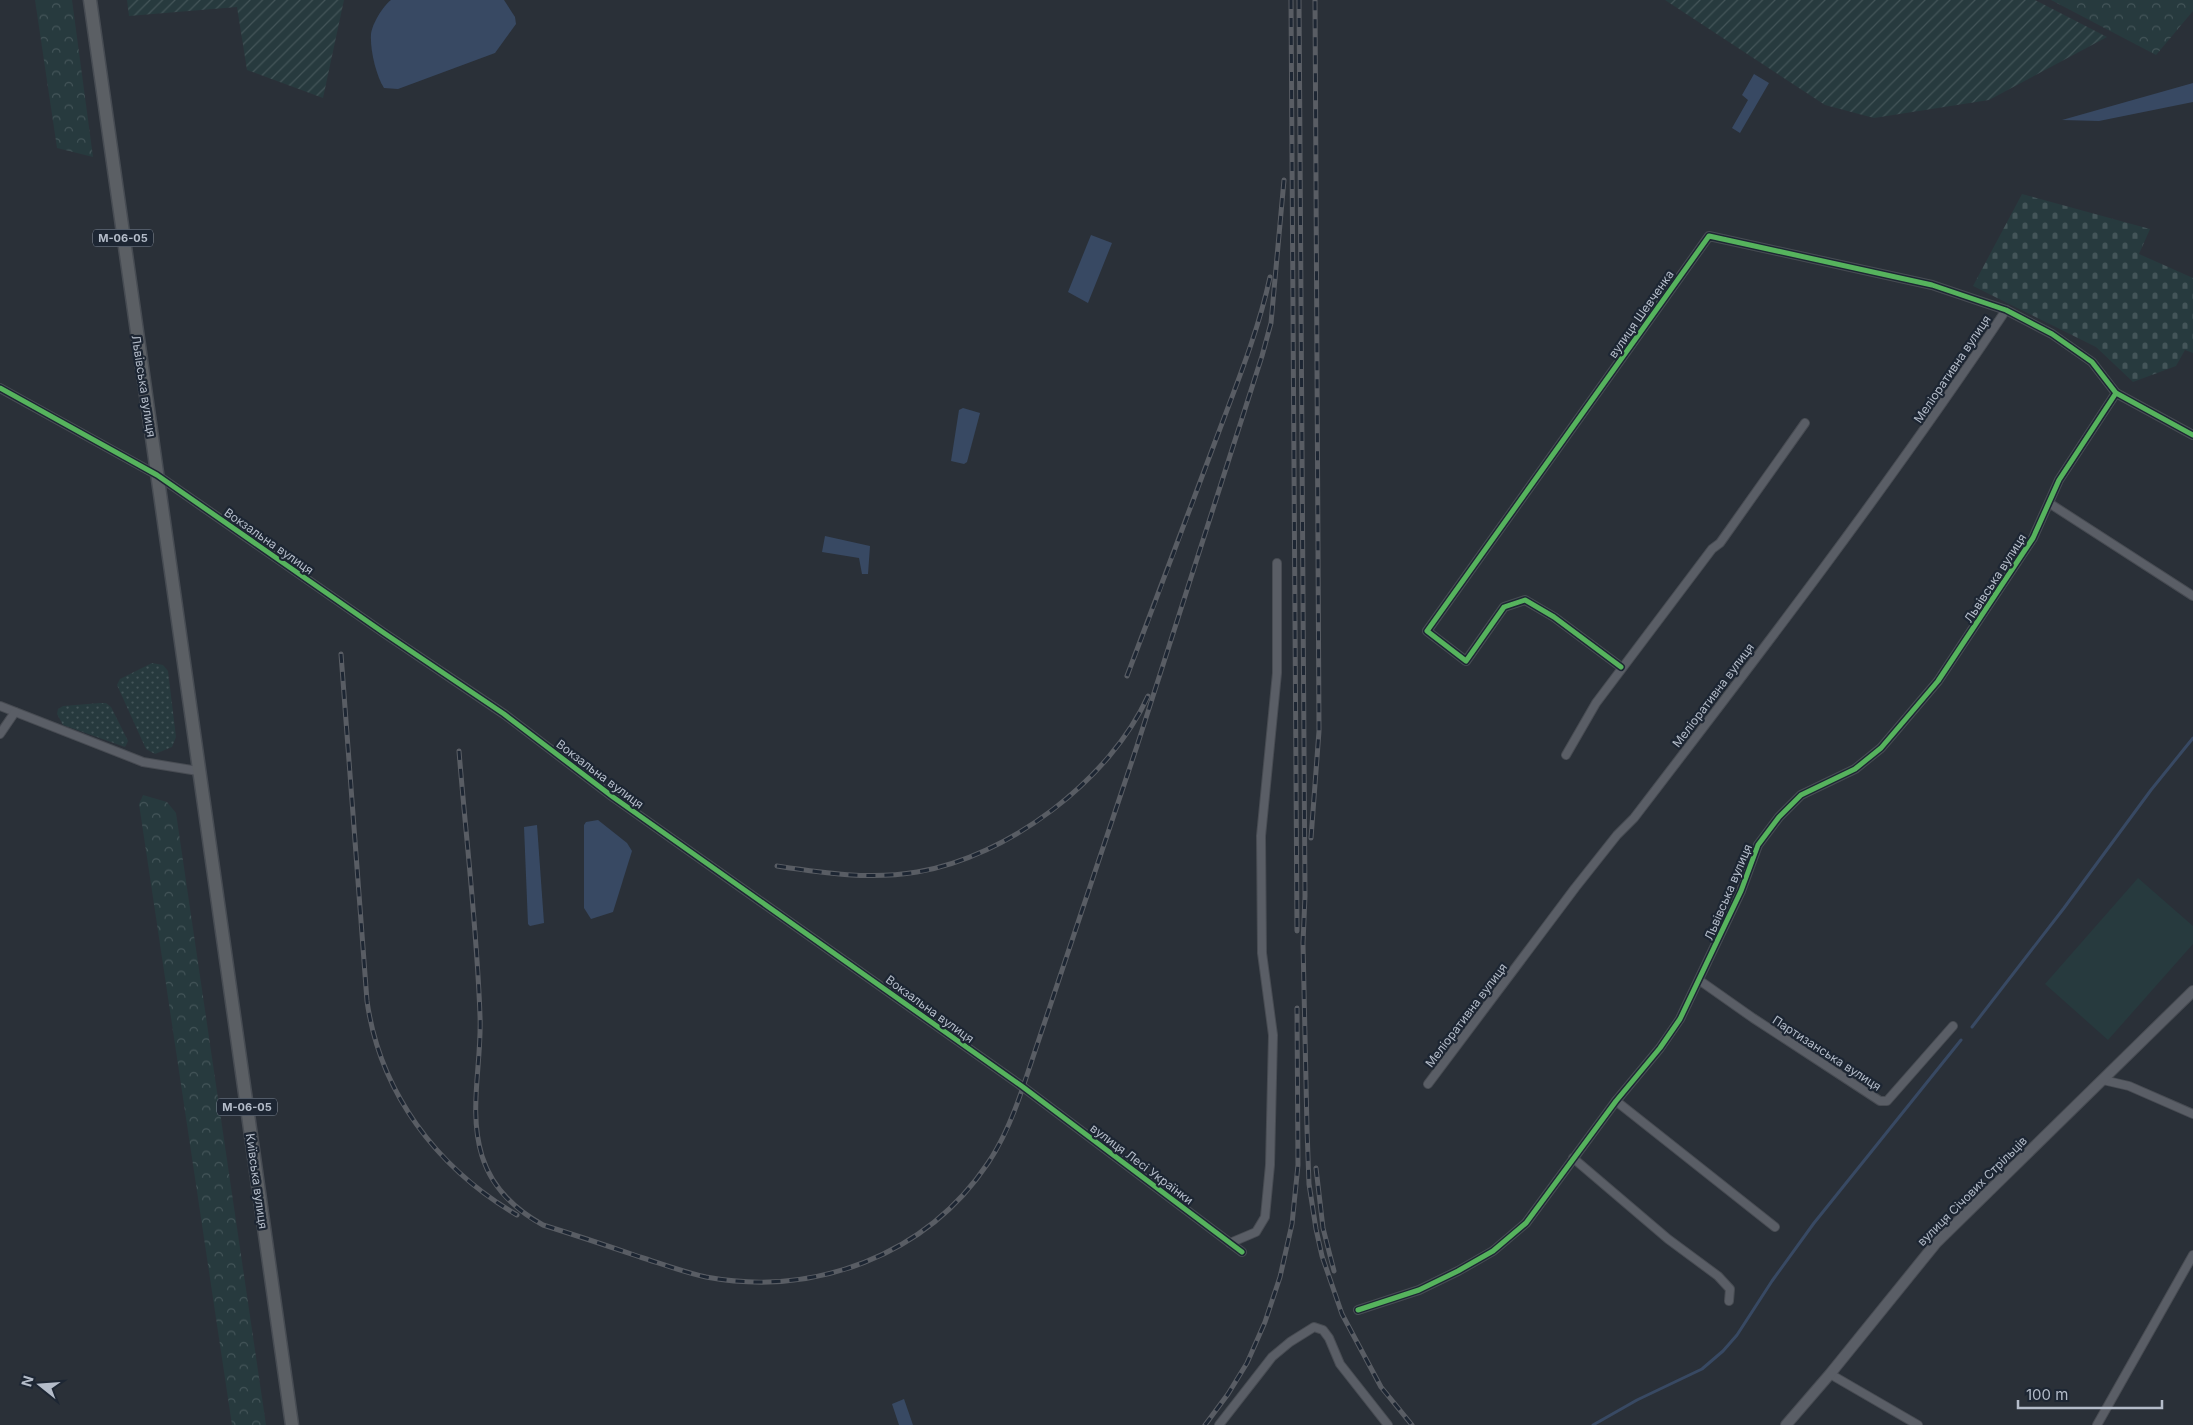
<svg xmlns="http://www.w3.org/2000/svg" width="2193" height="1425" font-family="Inter,sans-serif">
	<style>
		.grass { fill: url(#grass-dots) }
		.forest { fill: url(#forest-crowns) }
		.cemetery { fill: url(#cemetery-stones) }
		.garden { fill: url(#garden-furrows) }
		.pitch { fill: #273a3e }
		.water { fill: #384963 }
		.lines { fill: none; stroke-linecap: round; stroke-linejoin: round }
		.stream { stroke: #384963; stroke-width: 3 }
		.minor-casing { stroke: #484c53; stroke-width: 10 }
		.tertiary-casing { stroke: #484c53; stroke-width: 12 }
		.trunk-casing { stroke: #474c53; stroke-width: 15 }
		.minor { stroke: #5a5e66; stroke-width: 8 }
		.tertiary { stroke: #5a5e66; stroke-width: 10 }
		.trunk { stroke: #5b5f64; stroke-width: 12 }
		.rail-casing { stroke: #595d64; stroke-width: 5 }
		.rail { stroke: #1d2633; stroke-width: 3; stroke-dasharray: 9; stroke-linecap: butt }
		.cycleway-casing { stroke: #1d2633; stroke-width: 8 }
		.cycleway { stroke: #56b35d; stroke-width: 5 }
		.labels { text-anchor: middle; dominant-baseline: central; stroke-width: 4.5; stroke-linejoin: round; paint-order: stroke }
		.shield { fill: #1d2633; stroke: #878f9c; stroke-width: 1 }
		.shield-label { font-size: 11px; font-weight: bold; fill: #b4bcc9 }
		.street-label { font-size: 12px; fill: #b4bcc9; stroke: #1d2633 }
	</style>
	<defs>
		<pattern id="grass-dots" width="8" height="8" patternUnits="userSpaceOnUse" patternTransform="scale(1.25)"><rect width="8" height="8" fill="#273a3e"/><path d="M2 2h.1M6 6h.1" fill="none" stroke="#445559" stroke-width="1.8" stroke-linecap="round"/></pattern>
		<pattern id="forest-crowns" width="20" height="18" patternUnits="userSpaceOnUse" patternTransform="scale(1.25)"><rect width="20" height="18" fill="#273a3e"/><path d="M2 6a3 3 0 1 1 6 0M12 15a3 3 0 1 1 6 0" fill="none" stroke="#445559"/></pattern>
		<pattern id="cemetery-stones" width="16" height="16" patternUnits="userSpaceOnUse" patternTransform="scale(1.25)"><rect width="16" height="16" fill="#273a3e"/><path d="M2 7V4a2 2 0 0 1 4 0v3zM10 15v-3a2 2 0 0 1 4 0v3z" fill="#445559"/></pattern>
		<pattern id="garden-furrows" width="10" height="10" patternUnits="userSpaceOnUse" patternTransform="scale(1.25)"><rect width="10" height="10" fill="#273a3e"/><path d="M-1 1l2-2M0 10L10 0M9 11l2-2" fill="none" stroke="#445559"/></pattern>
	</defs>
	<rect width="100%" height="100%" fill="#2a3038"/>
	<!-- grass -->
	<g class="grass">
		<path d="M 152,663 L 163,665 L 168,671 L 176,737 L 172,747 L 155,754 L 146,749 L 117,685 L 120,679 Z"/>
		<path d="M 100,703 L 106,703 L 111,707 L 128,741 L 125,747 L 63,725 L 57,714 L 58,709 L 63,706 Z"/>
	</g>
	<!-- forest -->
	<g class="forest">
		<path d="M 35,0 L 72,0 L 93,157 L 57,148 Z"/>
		<path d="M 2051,0 L 2193,0 L 2193,11 L 2156,55 Z"/>
		<path d="M 143,795 L 167,802 L 176,813 L 266,1425 L 232,1425 L 139,804 Z"/>
	</g>
	<!-- cemetery -->
	<path class="cemetery" d="M 2022,194 L 2150,229 L 2139,254 L 2193,278 L 2193,353 L 2185,350 L 2176,366 L 2133,382 L 2096,347 L 1973,286 Z"/>
	<!-- garden -->
	<g class="garden">
		<path d="M 127,0 L 344,0 L 323,98 L 247,70 L 237,7 L 129,16 Z"/>
		<path d="M 1665,0 L 2035,0 L 2107,37 L 1989,100 L 1874,118 L 1825,105 Z"/>
	</g>
	<!-- pitch -->
	<path class="pitch" d="M 2138,878 L 2193,926 L 2193,944 L 2108,1040 L 2045,984 Z"/>
	<!-- water -->
	<g class="water">
		<path d="M 391,0 L 504,0 L 515,17 L 516,24 L 495,53 L 398,89 L 384,88 C 376,75 370,50 371,34 C 372,24 383,6 391,0 Z"/>
		<path d="M 1754,74 L 1769,83 L 1740,133 L 1732,128 L 1748,100 L 1742,95 Z"/>
		<path d="M 2193,83 L 2193,102 L 2099,121 L 2062,120 Z"/>
		<path d="M 1091,235 L 1112,243 L 1088,303 L 1068,292 Z"/>
		<path d="M 963,408 L 980,413 L 967,462 L 964,464 L 951,461 L 959,410 Z"/>
		<path d="M 825,536 L 870,546 L 868,574 L 862,574 L 859,558 L 822,552 Z"/>
		<path d="M 598,820 L 627,843 L 632,851 L 613,912 L 591,919 L 584,908 L 584,825 L 586,822 Z"/>
		<path d="M 537,825 L 544,923 L 530,926 L 528,924 L 524,827 Z"/>
		<path d="M 904,1399 L 913,1425 L 899,1425 L 892,1404 Z"/>
	</g>
	<g class="lines">
		<!-- stream -->
		<g class="stream">
			<path d="M 1972,1027 L 2064,908 L 2151,790 L 2193,738"/>
			<path d="M 1593,1425 L 1637,1400 L 1702,1369 L 1723,1351 L 1737,1335 L 1772,1281 L 1814,1223 L 1961,1040"/>
		</g>
		<defs>
			<g id="minor">
				<path d="M 0,388 L 157,475 L 384,633 L 504,714 L 613,797 L 1023,1087 L 1242,1252"/>
				<path d="M 2049,503 L 2193,596"/>
				<path d="M 1621,667 L 1554,617 L 1525,600 L 1504,607 L 1466,661 L 1427,631 L 1709,236 L 1932,285 L 2006,310 L 2052,334 L 2092,362 L 2116,393 L 2193,435"/>
				<path d="M 0,706 L 143,762 L 198,771"/>
				<path d="M 0,734 L 15,712"/>
				<path d="M 1566,755 L 1596,703 L 1712,549 L 1720,543 L 1805,423"/>
				<path d="M 1699,980 L 1753,1018 L 1880,1101 L 1887,1101 L 1953,1026"/>
				<path d="M 2103,1080 L 2129,1086 L 2193,1114"/>
				<path d="M 1428,1084 L 1575,888 L 1617,835 L 1634,818 C 1762,651 1889,485 2006,310"/>
				<path d="M 1616,1101 L 1775,1227"/>
				<path d="M 1573,1158 L 1668,1239 L 1718,1276 L 1730,1289 L 1729,1301"/>
				<path d="M 1230,1243 L 1256,1232 L 1265,1217 L 1270,1165 L 1273,1035 L 1262,953 L 1261,836 L 1277,673 L 1277,563"/>
				<path d="M 1358,1310 L 1419,1290 L 1458,1271 L 1493,1251 L 1526,1223 L 1616,1101 L 1660,1048 L 1680,1019 L 1741,891 L 1758,845 L 1779,817 L 1801,795 L 1855,769 L 1881,748 L 1938,681 L 2033,538 L 2059,480 L 2116,393"/>
				<path d="M 1830,1374 L 1918,1425"/>
				<path d="M 1219,1425 L 1272,1357 L 1290,1342 L 1314,1327 L 1323,1330 L 1329,1338 L 1340,1364 L 1388,1425"/>
				<path d="M 2097,1425 L 2193,1255"/>
			</g>
			<path id="tertiary" d="M 1786,1425 L 1830,1374 L 1936,1243 L 2193,991"/>
			<path id="trunk" d="M 90,0 L 292,1425"/>
		</defs>
		<!-- minor casing -->
		<use href="#minor" class="minor-casing"/>
		<!-- tertiary casing -->
		<use href="#tertiary" class="tertiary-casing"/>
		<!-- trunk casing -->
		<use href="#trunk" class="trunk-casing"/>
		<!-- minor -->
		<use href="#minor" class="minor"/>
		<!-- tertiary -->
		<use href="#tertiary" class="tertiary"/>
		<!-- trunk -->
		<use href="#trunk" class="trunk"/>
		<defs>
			<g id="rail">
				<path d="M 1291,0 L 1297,931"/>
				<path d="M 1299,0 L 1305,896 L 1303,943 L 1307,1129 L 1309,1184 L 1316,1229 L 1322,1256 L 1342,1314 L 1381,1387 L 1412,1425"/>
				<path d="M 341,654 L 367,1001 C 380,1093 437,1168 517,1215"/>
				<path d="M 1127,676 C 1157,598 1186,520 1215,442 C 1235,388 1258,333 1270,277"/>
				<path d="M 459,751 C 466,839 477,928 480,1016 C 482,1063 468,1110 482,1156 C 492,1188 514,1209 543,1225 C 575,1235 608,1246 640,1257 C 662,1264 683,1272 706,1277 C 814,1297 926,1256 988,1163 C 1004,1139 1014,1114 1023,1087 L 1137,746 L 1262,356 L 1271,323 L 1284,180"/>
				<path d="M 1311,838 L 1319,731 L 1315,0"/>
				<path d="M 777,866 C 824,873 870,880 917,872 C 1008,857 1110,780 1148,696"/>
				<path d="M 1316,1168 L 1323,1228 L 1334,1271"/>
				<path d="M 1205,1425 L 1228,1394 L 1247,1363 L 1265,1322 L 1280,1277 L 1292,1224 L 1298,1165 L 1297,1008"/>
			</g>
		</defs>
		<!-- rail casing -->
		<use href="#rail" class="rail-casing"/>
		<!-- rail -->
		<use href="#rail" class="rail"/>
		<defs>
			<g id="cycleway">
				<path d="M 0,388 L 157,475 L 384,633 L 504,714 L 613,797 L 1023,1087 L 1242,1252"/>
				<path d="M 1621,667 L 1554,617 L 1525,600 L 1504,607 L 1466,661 L 1427,631 L 1709,236 L 1932,285 L 2006,310 L 2052,334 L 2092,362 L 2116,393 L 2193,435"/>
				<path d="M 1358,1310 L 1419,1290 L 1458,1271 L 1493,1251 L 1526,1223 L 1616,1101 L 1660,1048 L 1680,1019 L 1741,891 L 1758,845 L 1779,817 L 1801,795 L 1855,769 L 1881,748 L 1938,681 L 2033,538 L 2059,480 L 2116,393"/>
			</g>
		</defs>
		<!-- cycleway casing -->
		<use href="#cycleway" class="cycleway-casing"/>
		<!-- cycleway -->
		<use href="#cycleway" class="cycleway"/>
	</g>
	<g class="labels">
		<!-- shield labels -->
		<g class="shield">
			<rect x="93" y="229.5" width="60" height="17" rx="4"/>
			<rect x="217" y="1098.5" width="60" height="17" rx="4"/>
		</g>
		<g class="shield-label">
			<text x="123" y="238">М-06-05</text>
			<text x="247" y="1107">М-06-05</text>
		</g>
		<!-- street labels -->
		<g class="street-label">
			<text transform="translate(1641 314) rotate(-55)">вулиця Шевченка</text>
			<text transform="translate(1952 369) rotate(-56)">Меліоративна вулиця</text>
			<text transform="translate(144 386) rotate(81)">Львівська вулиця</text>
			<text transform="translate(269 541) rotate(35)">Вокзальна вулиця</text>
			<text transform="translate(1995 578) rotate(-57)">Львівська вулиця</text>
			<text transform="translate(1713 695) rotate(-53)">Меліоративна вулиця</text>
			<text transform="translate(600 774) rotate(37)">Вокзальна вулиця</text>
			<text transform="translate(1728 892) rotate(-67)">Львівська вулиця</text>
			<text transform="translate(930 1009) rotate(36)">Вокзальна вулиця</text>
			<text transform="translate(1466 1015) rotate(-53)">Меліоративна вулиця</text>
			<text transform="translate(1827 1053) rotate(33)">Партизанська вулиця</text>
			<text transform="translate(1142 1164) rotate(37)">вулиця Лесі Українки</text>
			<text transform="translate(257 1181) rotate(82)">Київська вулиця</text>
			<text transform="translate(1972 1191) rotate(-45)">вулиця Січових Стрільців</text>
		</g>
	</g>
	<!-- north arrow -->
	<g transform="translate(40 1385) rotate(287)" stroke="#1d2633" stroke-width="4" paint-order="stroke">
	<path d="M0-4L9 19L0 12L-9 19Z" fill="#b4bcc9"/>
	<text y="-8" font-size="14" font-weight="bold" text-anchor="middle" fill="#b4bcc9">N</text>
	</g>
	<!-- scale -->
	<path d="M2018 1400v8h144v-8" fill="none" stroke="#b4bcc9" stroke-width="2.5"/>
	<text x="2026" y="1400" font-size="15" fill="#b4bcc9" stroke="#1d2633" stroke-width="4" paint-order="stroke">100 m</text>
</svg>
